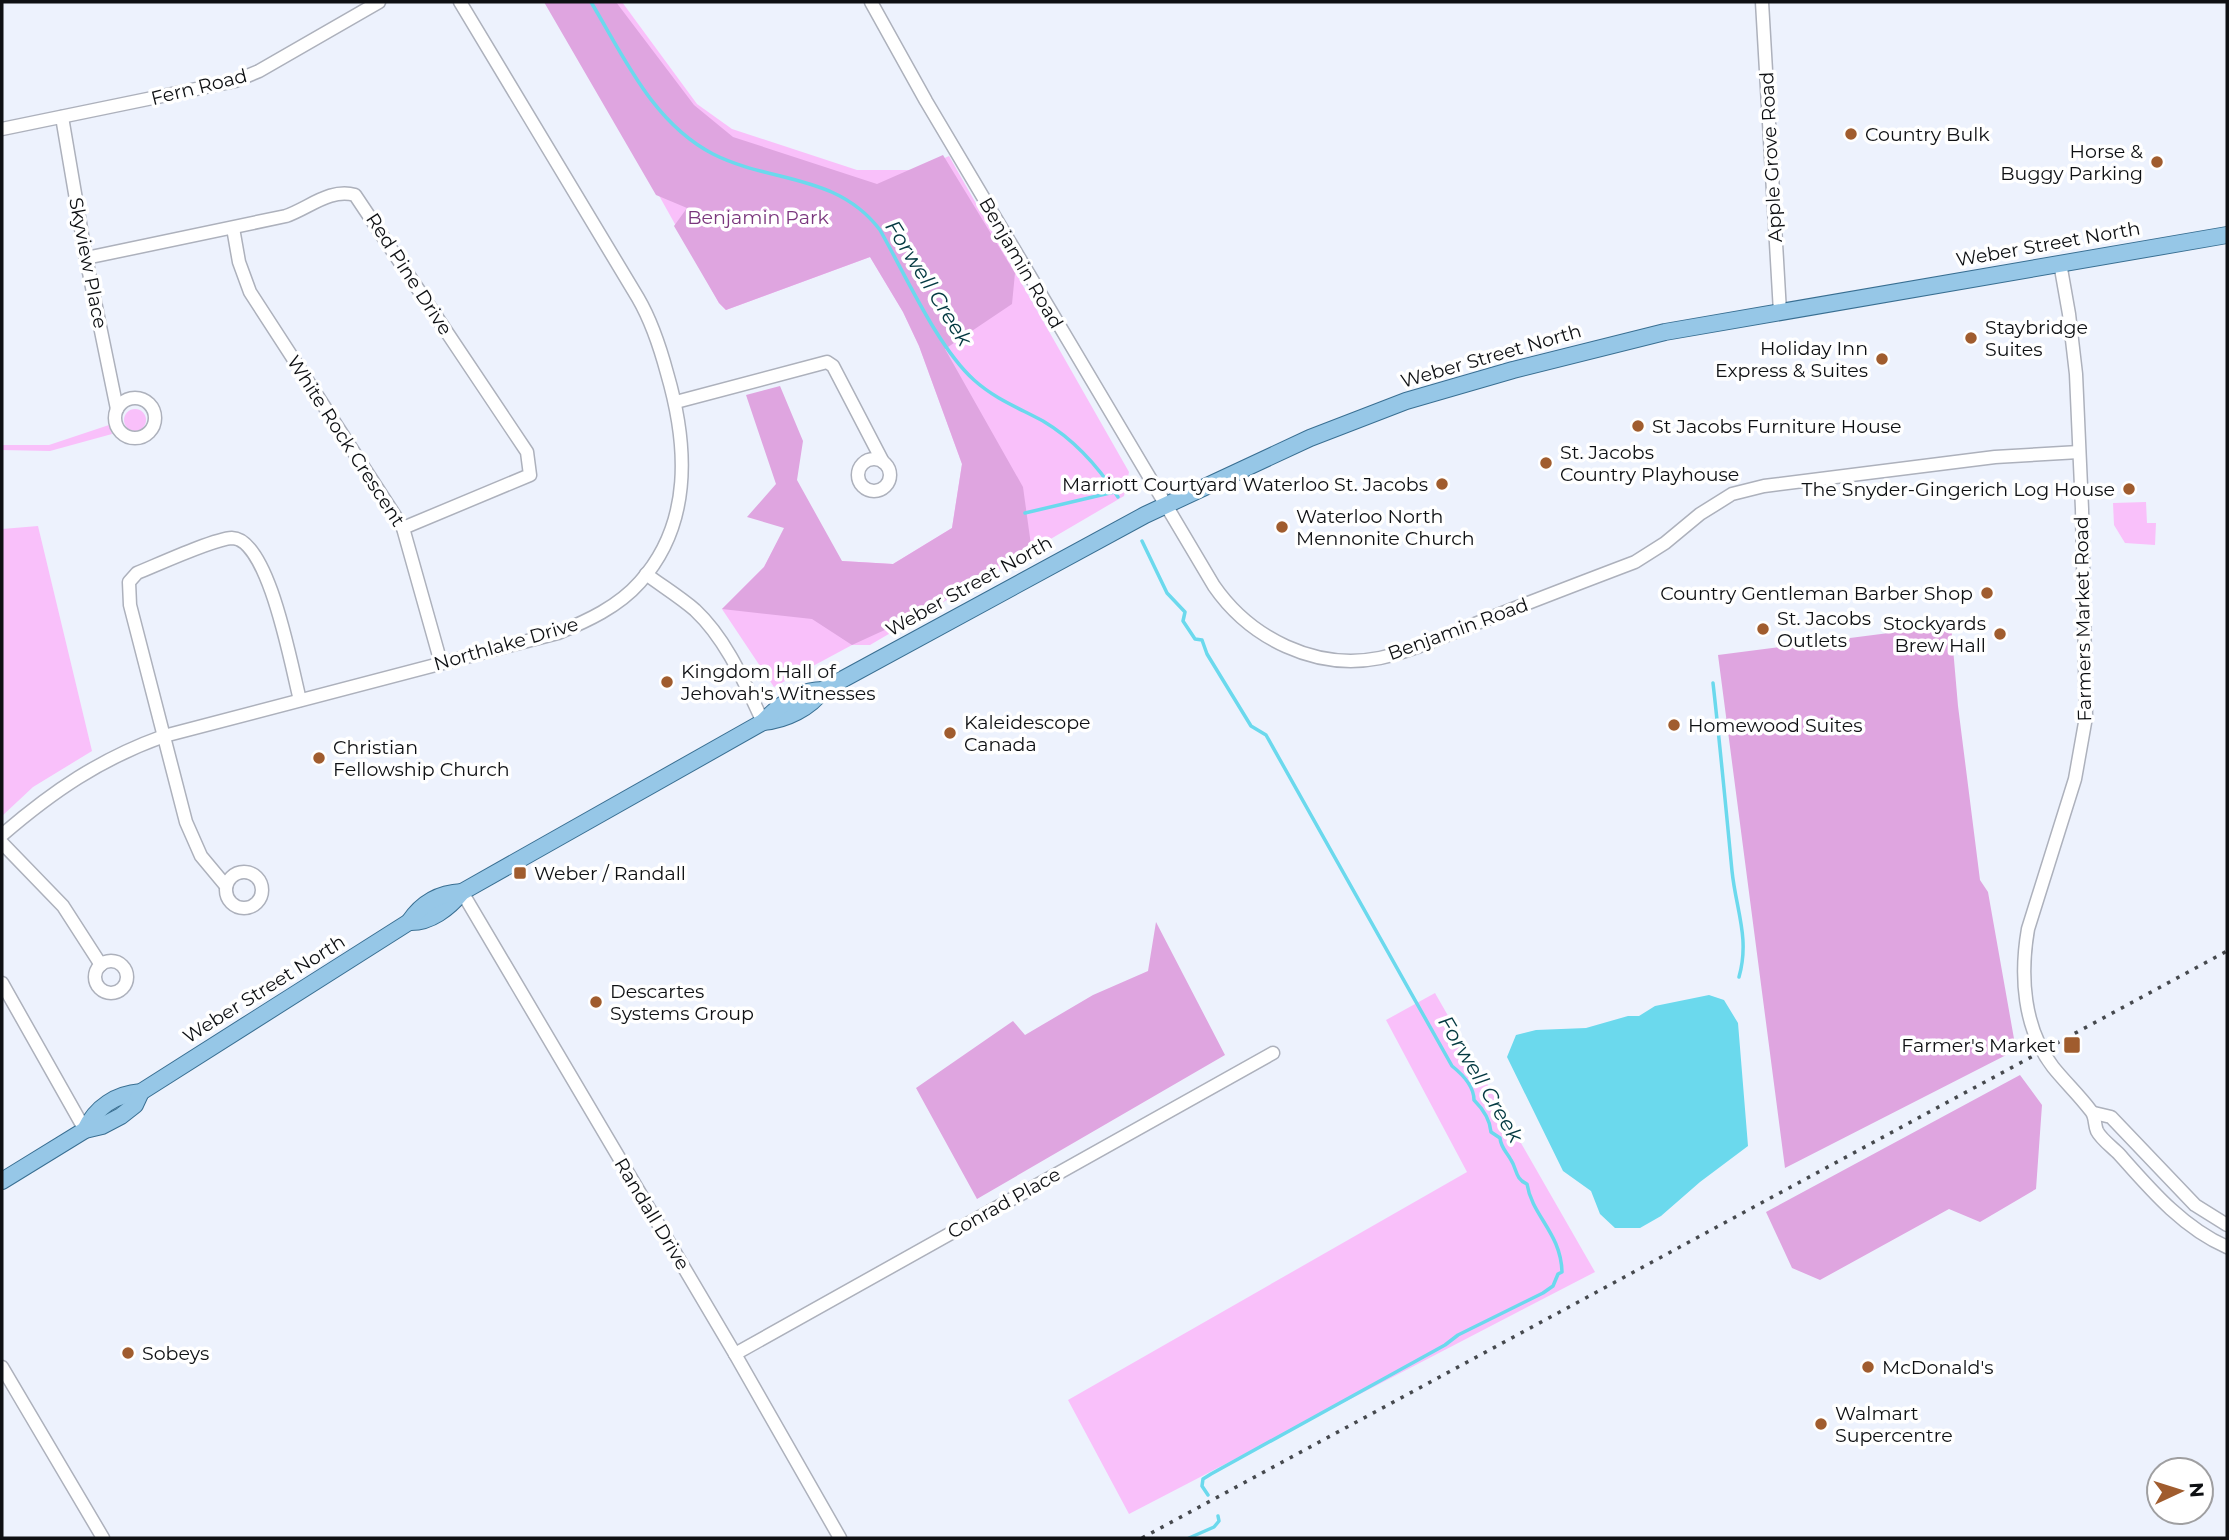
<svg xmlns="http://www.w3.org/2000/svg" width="2229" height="1540" font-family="Montserrat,sans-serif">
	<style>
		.green { fill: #f9c0fa }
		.forest { fill: #dfa5e0 }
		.water { fill: #6bd9ed }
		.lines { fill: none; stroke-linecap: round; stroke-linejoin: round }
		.stream { stroke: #6bd9ed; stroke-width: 3.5 }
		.minor-casing { stroke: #adb1bc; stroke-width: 15 }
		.major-casing { stroke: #396f92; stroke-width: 18 }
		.minor { stroke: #fff; stroke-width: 12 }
		.major { stroke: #96c7e7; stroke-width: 16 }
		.rail { stroke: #46494e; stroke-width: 3.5; stroke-dasharray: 3.5 7; stroke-linecap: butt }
		.poi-dot { fill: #a05c2e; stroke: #fff; stroke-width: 2.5 }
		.labels { text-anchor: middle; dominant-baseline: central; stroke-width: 7; stroke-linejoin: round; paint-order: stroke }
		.street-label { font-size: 19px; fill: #0e1013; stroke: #fff }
		.poi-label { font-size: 19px; fill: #0e1013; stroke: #fff; text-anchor: start }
		.park-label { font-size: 19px; fill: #7a367d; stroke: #fff }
		.water-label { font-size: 21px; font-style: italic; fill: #033941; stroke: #fff }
	</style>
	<rect width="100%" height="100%" fill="#edf2fd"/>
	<!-- green -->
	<g class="green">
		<path d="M 551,2 L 622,2 L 697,104 L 732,129 L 857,170 L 918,170 L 949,156 L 1129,472 L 1124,496 L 870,645 L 852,645 L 774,687 L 722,609 L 764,567 L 785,528 L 842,561 L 893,564 L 952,528 L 962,464 L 919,346 L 903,312 L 870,257 L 726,310 L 719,303 Z"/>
		<circle cx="135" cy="420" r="11"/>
		<path d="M 109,425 L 112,434 L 50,451 L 2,450 L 2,445 L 49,445 Z"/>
		<path d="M 2146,502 L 2147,523 L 2156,523 L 2155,545 L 2125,543 L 2114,525 L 2113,503 Z"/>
		<path d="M 38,526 L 92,751 L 33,787 L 2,816 L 2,529 Z"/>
		<path d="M 1435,993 L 1595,1272 L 1129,1514 L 1068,1400 L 1467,1172 L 1386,1020 Z"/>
	</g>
	<!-- forest -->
	<g class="forest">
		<path d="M 544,2 L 616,2 L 694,105 L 733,137 L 877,184 L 943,155 L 1015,273 L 1012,304 L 945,349 L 1023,487 L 1031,545 L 924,612 L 852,645 L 812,619 L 722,609 L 764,567 L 784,528 L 747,517 L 776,484 L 746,395 L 780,386 L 803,441 L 797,480 L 842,561 L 893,564 L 952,528 L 962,464 L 919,346 L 903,312 L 870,257 L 726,310 L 719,303 L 674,226 L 687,208 L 656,195 Z"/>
		<path d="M 1951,625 L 1958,706 L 1980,880 L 1988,892 L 2016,1050 L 1785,1168 L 1718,655 Z"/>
		<path d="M 1156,922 L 1225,1055 L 977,1199 L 916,1088 L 1013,1021 L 1025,1035 L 1093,995 L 1148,971 Z"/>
		<path d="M 2020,1075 L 2042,1105 L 2036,1189 L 1980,1222 L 1949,1209 L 1820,1280 L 1792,1268 L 1766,1212 Z"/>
	</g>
	<!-- water -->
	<path class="water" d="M 1709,995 L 1724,1000 L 1738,1023 L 1748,1146 L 1700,1182 L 1661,1216 L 1640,1228 L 1615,1228 L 1600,1214 L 1591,1191 L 1563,1171 L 1507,1057 L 1516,1035 L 1536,1030 L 1586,1028 L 1628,1016 L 1639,1016 L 1655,1006 Z"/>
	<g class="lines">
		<!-- stream -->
		<g class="stream">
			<path d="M 591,2 C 624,57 653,123 713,154 C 770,183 837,173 880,230 C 905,274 938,348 974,380 C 995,399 1019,408 1043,421 C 1075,440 1098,466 1118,497"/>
			<path d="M 1025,513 L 1114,492"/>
			<path d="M 1142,541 L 1167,593 L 1185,612 L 1183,621 L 1195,639 L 1202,640 L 1207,654 L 1251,726 L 1266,735 L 1452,1066 C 1462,1074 1474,1086 1474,1100 C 1482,1108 1490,1119 1491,1132 L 1500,1138 C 1501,1148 1506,1151 1511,1160 C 1517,1169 1515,1179 1527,1184 C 1532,1216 1561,1233 1562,1272 L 1558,1274 L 1553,1286 L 1543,1293 L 1458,1335 L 1445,1345 L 1211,1474 L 1203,1479 L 1202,1486 L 1208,1495"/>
			<path d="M 1713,683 C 1720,745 1726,808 1732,871 C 1736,910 1750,938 1739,977"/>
			<path d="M 1189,1538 L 1214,1527 L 1219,1521 L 1218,1516"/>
		</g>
		<defs>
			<g id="minor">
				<path d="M 871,2 L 926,101 L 1214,586 C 1250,638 1315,671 1380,658 C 1416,650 1451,633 1485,620 C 1535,600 1585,581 1635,562 L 1665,543 L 1700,514 L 1732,494 L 1764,486 L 1995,457 L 2079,452"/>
				<path d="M 1762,2 L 1780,312"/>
				<path d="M 62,117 L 86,258 L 117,409"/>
				<path d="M 2,129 L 235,81 L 259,71 L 379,2"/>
				<path d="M 233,228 L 239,262 L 250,292 L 403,528 L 441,663"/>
				<path d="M 86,258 L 286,216 C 309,208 330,188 355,195 L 527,452 L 530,475 L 403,528"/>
				<path d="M 2060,263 L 2069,314 L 2076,374 L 2082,509 L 2086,717 L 2075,779 L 2028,929 C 2020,975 2023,1028 2053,1067 C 2065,1082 2079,1095 2091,1111 C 2096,1117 2094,1124 2097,1131 C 2101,1139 2112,1147 2119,1154 C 2150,1189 2183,1228 2227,1247"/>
				<circle cx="135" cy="418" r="20"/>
				<path d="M 676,402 L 827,362 L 833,366 L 883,462"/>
				<circle cx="874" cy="475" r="16"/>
				<path d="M 646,574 C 662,586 680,597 695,610 C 727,640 745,684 763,722"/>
				<path d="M 2,835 C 53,791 100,759 164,736 L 558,633 C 587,621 618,607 640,582 C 693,523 688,445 667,373 C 660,347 652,322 638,298 L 460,2"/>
				<path d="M 2,843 L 63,906 L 101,965"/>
				<circle cx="244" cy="890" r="18"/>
				<path d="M 226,886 L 201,856 L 186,822 L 130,605 L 129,582 L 137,573 C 157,565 213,539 232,538 C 269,538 292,670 300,700"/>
				<path d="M 462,892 L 735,1354 L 840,1538"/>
				<circle cx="111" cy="977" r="16"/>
				<path d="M 2,983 L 85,1130"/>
				<path d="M 2094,1113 L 2111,1117 L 2195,1205 L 2227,1225"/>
				<path d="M 735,1354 L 1273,1053"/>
				<path d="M 2,1367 L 103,1538"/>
			</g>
			<g id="major">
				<path d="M 763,722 C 786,720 810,708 823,690 L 1145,515 L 1310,438 L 1406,401 L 1513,370 L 1665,332 L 2227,235"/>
				<path d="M 409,922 C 430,923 449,908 462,892 L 763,722 C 779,705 799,690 823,690"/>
				<path d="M 85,1130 C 96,1107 116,1094 141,1092 L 409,922 C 421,904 439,893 462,892"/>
				<path d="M 2,1181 L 85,1130 L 102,1126 L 121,1116 L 135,1105 L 141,1092"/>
			</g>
		</defs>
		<!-- minor casing -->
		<use href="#minor" class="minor-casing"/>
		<!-- major casing -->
		<use href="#major" class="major-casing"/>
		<!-- minor -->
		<use href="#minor" class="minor"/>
		<!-- major -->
		<use href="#major" class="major"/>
		<!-- rail -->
		<path class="rail" d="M 1142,1538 L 2227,951"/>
	</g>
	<!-- markers -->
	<g class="poi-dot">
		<circle cx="1851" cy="134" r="7"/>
		<circle cx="2157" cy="162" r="7"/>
		<circle cx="1971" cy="338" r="7"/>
		<circle cx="1882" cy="359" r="7"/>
		<circle cx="1638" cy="426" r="7"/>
		<circle cx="1546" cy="463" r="7"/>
		<circle cx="1442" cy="484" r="7"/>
		<circle cx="2129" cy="489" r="7"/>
		<circle cx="1282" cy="527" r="7"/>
		<circle cx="1987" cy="593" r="7"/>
		<circle cx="1763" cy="629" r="7"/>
		<circle cx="2000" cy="634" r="7"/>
		<circle cx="667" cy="682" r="7"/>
		<circle cx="1674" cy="725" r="7"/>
		<circle cx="950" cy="733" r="7"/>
		<circle cx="319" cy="758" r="7"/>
		<rect x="513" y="866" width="14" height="14" rx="3.5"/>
		<circle cx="596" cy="1002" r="7"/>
		<rect x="2063" y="1036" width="18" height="18" rx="3.5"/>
		<circle cx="128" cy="1353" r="7"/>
		<circle cx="1868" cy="1367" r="7"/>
		<circle cx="1821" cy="1424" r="7"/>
	</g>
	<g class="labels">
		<!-- street labels -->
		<g class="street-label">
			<text transform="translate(199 87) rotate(-14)">Fern Road</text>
			<text transform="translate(1771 157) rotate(-93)">Apple Grove Road</text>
			<text transform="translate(2048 244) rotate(-10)">Weber Street North</text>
			<text transform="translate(88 263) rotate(79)">Skyview Place</text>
			<text transform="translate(1021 263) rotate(60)">Benjamin Road</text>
			<text transform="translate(409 274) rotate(57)">Red Pine Drive</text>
			<text transform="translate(1491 356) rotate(-16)">Weber Street North</text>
			<text transform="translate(346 441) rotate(57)">White Rock Crescent</text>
			<text transform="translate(969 586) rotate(-29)">Weber Street North</text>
			<text transform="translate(2083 619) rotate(-91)">Farmers Market Road</text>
			<text transform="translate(1458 629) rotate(-20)">Benjamin Road</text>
			<text transform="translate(506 644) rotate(-16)">Northlake Drive</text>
			<text transform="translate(264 989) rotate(-32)">Weber Street North</text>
			<text transform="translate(1004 1203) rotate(-29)">Conrad Place</text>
			<text transform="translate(652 1214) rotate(59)">Randall Drive</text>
		</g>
		<!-- poi labels -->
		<g class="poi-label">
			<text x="1865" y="134">Country Bulk</text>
			<text x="2143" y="151" text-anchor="end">Horse &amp;<tspan x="2143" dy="22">Buggy Parking</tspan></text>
			<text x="1985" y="327">Staybridge<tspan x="1985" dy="22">Suites</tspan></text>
			<text x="1868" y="348" text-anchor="end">Holiday Inn<tspan x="1868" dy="22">Express &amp; Suites</tspan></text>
			<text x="1652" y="426">St Jacobs Furniture House</text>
			<text x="1560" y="452">St. Jacobs<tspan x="1560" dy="22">Country Playhouse</tspan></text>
			<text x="1428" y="484" text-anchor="end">Marriott Courtyard Waterloo St. Jacobs</text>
			<text x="2115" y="489" text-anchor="end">The Snyder-Gingerich Log House</text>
			<text x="1296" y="516">Waterloo North<tspan x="1296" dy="22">Mennonite Church</tspan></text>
			<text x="1973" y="593" text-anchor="end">Country Gentleman Barber Shop</text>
			<text x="1777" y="618">St. Jacobs<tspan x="1777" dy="22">Outlets</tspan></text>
			<text x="1986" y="623" text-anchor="end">Stockyards<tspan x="1986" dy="22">Brew Hall</tspan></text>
			<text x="681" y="671">Kingdom Hall of<tspan x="681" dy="22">Jehovah's Witnesses</tspan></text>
			<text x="964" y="722">Kaleidescope<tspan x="964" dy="22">Canada</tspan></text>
			<text x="1688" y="725">Homewood Suites</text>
			<text x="333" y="747">Christian<tspan x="333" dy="22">Fellowship Church</tspan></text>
			<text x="534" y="873">Weber / Randall</text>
			<text x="610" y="991">Descartes<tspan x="610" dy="22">Systems Group</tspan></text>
			<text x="2056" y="1045" text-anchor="end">Farmer's Market</text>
			<text x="142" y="1353">Sobeys</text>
			<text x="1882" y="1367">McDonald's</text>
			<text x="1835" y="1413">Walmart<tspan x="1835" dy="22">Supercentre</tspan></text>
		</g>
		<!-- park labels -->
		<g class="park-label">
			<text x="758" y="217">Benjamin Park</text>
		</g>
		<!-- water labels -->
		<g class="water-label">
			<text transform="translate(929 283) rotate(58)">Forwell Creek</text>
			<text transform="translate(1481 1079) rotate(59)">Forwell Creek</text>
		</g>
	</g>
	<!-- border -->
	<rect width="2229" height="1540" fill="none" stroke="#0e1013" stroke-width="7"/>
	<!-- north arrow -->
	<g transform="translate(2180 1491) rotate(86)"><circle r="33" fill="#ffffff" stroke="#9f9fa1" stroke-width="2"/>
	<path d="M0-5L12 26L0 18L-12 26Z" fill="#a05c2e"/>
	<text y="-10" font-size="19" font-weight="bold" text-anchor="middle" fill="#0e1013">N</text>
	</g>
</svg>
